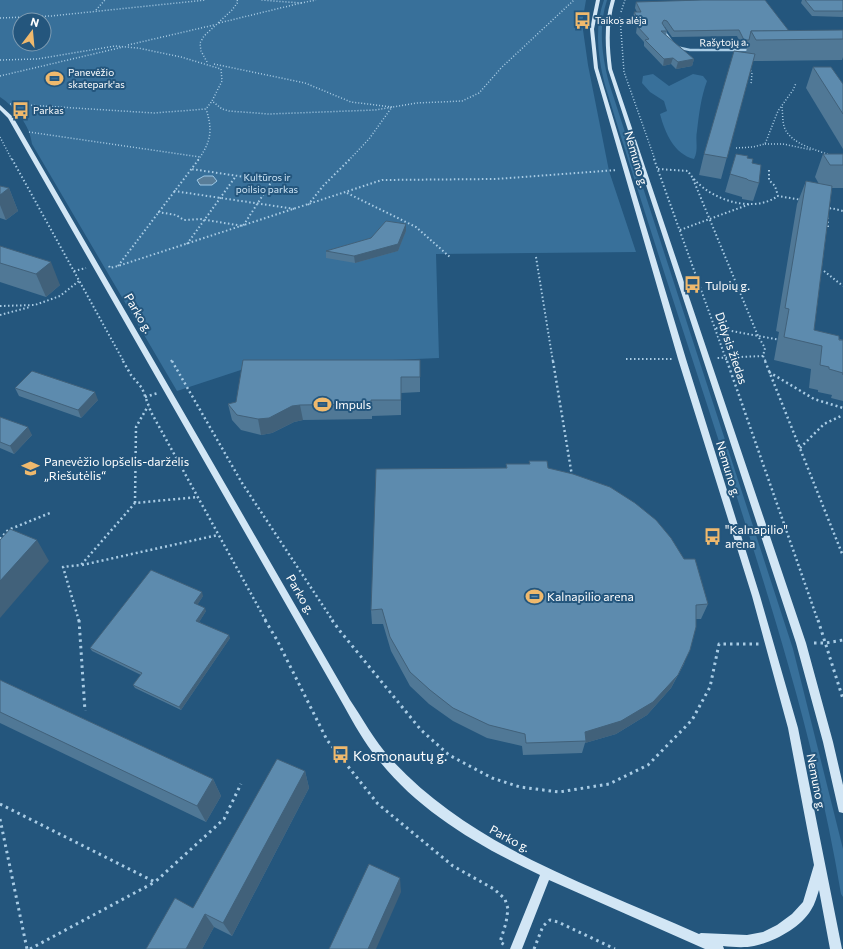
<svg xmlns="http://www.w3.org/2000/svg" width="843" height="949" font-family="Commissioner,sans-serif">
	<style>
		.green { fill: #38709a; fill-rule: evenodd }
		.water { fill: #597d98; stroke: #9dc8e6 }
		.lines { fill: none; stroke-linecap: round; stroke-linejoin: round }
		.path-far3 { stroke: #a9cce5; stroke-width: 1.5; stroke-dasharray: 1 2; stroke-linecap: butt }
		.path-far2 { stroke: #a9cce5; stroke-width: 2; stroke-dasharray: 1.5 2.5; stroke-linecap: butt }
		.path-far1 { stroke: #a9cce5; stroke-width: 2.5; stroke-dasharray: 2 3; stroke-linecap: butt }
		.path { stroke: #a9cce5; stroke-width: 3; stroke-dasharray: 2.5 4; stroke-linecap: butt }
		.minor { stroke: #a9cce5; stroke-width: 2.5 }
		.secondary { fill: #d2e6f5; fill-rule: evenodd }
		.wall { fill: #507896 }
		.shaded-wall { fill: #41617a }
		.building { fill: #5d8bae; stroke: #41617a }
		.labels { text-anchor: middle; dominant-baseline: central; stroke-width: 4; stroke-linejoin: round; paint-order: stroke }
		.far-poi-label { font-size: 10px; fill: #fff; stroke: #24567d; text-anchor: start }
		.far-street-label { font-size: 10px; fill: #fff; stroke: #24567d }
		.far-park-label { font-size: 10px; fill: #cce3f4; stroke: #24567d }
		.street-label { font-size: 12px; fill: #fff; stroke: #24567d }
		.poi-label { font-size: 12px; fill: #fff; stroke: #24567d; text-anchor: start }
		.near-poi-label { font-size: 14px; fill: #fff; stroke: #24567d; text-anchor: start }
	</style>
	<rect width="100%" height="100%" fill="#24567d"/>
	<!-- green -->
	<g class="green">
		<path d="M 0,0 L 586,0 L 582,23 L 588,65 L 609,171 L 636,252 L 436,254 L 439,358 L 253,366 L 177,391 L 32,144 C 30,125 15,107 0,97 ZM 20,20 L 44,20 L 44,44 L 20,44 Z"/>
		<path d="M 604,0 L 607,0 C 598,27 602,56 609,83 L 793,649 L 843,849 L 843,897 L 841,894 C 818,754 776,619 733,485 C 690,351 646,219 605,85 C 598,57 594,28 604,0 Z"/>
		<path d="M 653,74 L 669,86 L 693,74 L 703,76 L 707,81 C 701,97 699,114 697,131 C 695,140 699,150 694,159 C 674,154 665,133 660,114 L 667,111 L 664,101 L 650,92 L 642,83 L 643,76 Z"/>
	</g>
	<!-- water -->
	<path class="water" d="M 204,176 L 213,176 L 217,181 L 212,185 L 200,185 L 197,180 Z"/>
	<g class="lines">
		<!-- path-far3 -->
		<g class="path-far3">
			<path d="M 301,3 L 316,0"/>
			<path d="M 96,10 L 105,0"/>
			<path d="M 621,12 L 625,0"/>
			<path d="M 620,17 L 624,72 L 655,160"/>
			<path d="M 0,18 L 51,16 L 206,0"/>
			<path d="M 219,23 L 301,3 L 261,0"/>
			<path d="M 128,45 L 214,25"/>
			<path d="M 0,60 L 37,59 L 115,46 L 138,48 L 181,57 L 221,69 L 222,81 L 212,101 L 222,109 L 229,111 L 269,114 L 375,110 L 417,103 L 462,101 L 479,93 L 501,68 L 574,0"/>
			<path d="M 207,62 L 201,51 L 200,43 L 204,36 L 232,10 L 238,2 L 237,0"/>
			<path d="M 214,64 L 305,83 L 351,102 L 392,107 L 369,139 L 349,160"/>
			<path d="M 749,68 L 752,73 L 751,85"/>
			<path d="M 0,76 L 123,47"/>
			<path d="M 10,104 L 154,113 L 206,109 L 212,101"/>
			<path d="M 782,107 C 783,114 782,122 785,129 C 792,144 816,150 830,155"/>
			<path d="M 29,132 L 200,157"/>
			<path d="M 0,137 L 12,160"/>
			<path d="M 765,144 L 783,144 L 812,150"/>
			<path d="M 736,148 L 753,147 L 765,144 L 778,111 L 793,90 L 796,83"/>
			<path d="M 198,160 C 211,142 213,130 206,109"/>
		</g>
		<!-- path-far2 -->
		<g class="path-far2">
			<path d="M 12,159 L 124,362"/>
			<path d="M 654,159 L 727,362"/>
			<path d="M 658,169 L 688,171 C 704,198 751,215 778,196"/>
			<path d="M 769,170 L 769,180 L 775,186 L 778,196 L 802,200"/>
			<path d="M 693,179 L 758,336 L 765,348 L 763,356 L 717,358"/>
			<path d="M 174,191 L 295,209"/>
			<path d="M 347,193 L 416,227 L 451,258"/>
			<path d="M 308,205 L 323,186 L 350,159"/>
			<path d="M 158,212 L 176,215 L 184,220 L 200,219 L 243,226 L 272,181 L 191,169"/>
			<path d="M 828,227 L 827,210 L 831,208 L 843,211"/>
			<path d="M 680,230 L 750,204"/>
			<path d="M 187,244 L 236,176"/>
			<path d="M 536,257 L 553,362"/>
			<path d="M 109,266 L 110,268 L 118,266 L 382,180 L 496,179 L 617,170"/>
			<path d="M 118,266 L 199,159"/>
			<path d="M 74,271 L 86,268"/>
			<path d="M 824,271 L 843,286"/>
			<path d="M 0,306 L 35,305 L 60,296 L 79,281"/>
			<path d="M 0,315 L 30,307"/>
			<path d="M 716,328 L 780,340"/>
			<path d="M 763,356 L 766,362"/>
			<path d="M 626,359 L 672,359"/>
			<path d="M 171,360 L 172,362"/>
		</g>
		<!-- path-far1 -->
		<g class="path-far1">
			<path d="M 123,361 L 131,375 L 142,388 L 151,412 L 266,621"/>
			<path d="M 172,361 L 242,483 L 333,621"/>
			<path d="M 553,361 L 572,476"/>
			<path d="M 727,361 L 818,621"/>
			<path d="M 765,361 L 843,556"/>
			<path d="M 769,372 L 814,399 L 843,408"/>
			<path d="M 145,397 L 158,393"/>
			<path d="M 800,448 L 824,424 L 843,415"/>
			<path d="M 135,503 L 136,427 L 148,406"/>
			<path d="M 0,539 L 8,530 L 50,513"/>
			<path d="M 82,565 L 218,535"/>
			<path d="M 79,621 L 63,567 L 81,565 L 135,503 L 198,497"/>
		</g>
		<!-- path -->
		<g class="path">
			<path d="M 79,620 L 85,711"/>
			<path d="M 265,620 L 277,640 L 327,740 L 378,804 L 453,866 L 494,889 L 505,899 L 508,909 L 506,923 L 500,942 L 505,945"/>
			<path d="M 332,620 L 340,631 L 421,730 L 449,755 L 492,778 L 520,787 L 559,792 L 609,784 L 648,765 L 692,720 L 710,687 L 719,644 L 759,644"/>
			<path d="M 818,620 L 843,699"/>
			<path d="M 814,643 L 826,643 L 843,640"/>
			<path d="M 0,804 L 155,882 L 224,819 L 241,784"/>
			<path d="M 0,819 L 27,949"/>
			<path d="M 30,949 L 155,882"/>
			<path d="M 534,949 L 543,926 L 550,920 L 558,922 L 615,949"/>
		</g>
		<!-- minor -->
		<g class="minor">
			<path d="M 663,30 L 672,42"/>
			<path d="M 676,47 L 690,50 L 751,50"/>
		</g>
		<!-- secondary -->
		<g class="secondary">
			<path d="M 596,0 L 600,0 L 594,29 L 598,68 L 686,359 L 760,596 L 798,728 L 842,949 L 830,949 L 819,890 C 817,896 815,904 811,910 C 800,928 774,942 754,946 C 744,948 733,947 723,946 L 724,949 L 705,949 L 549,880 L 522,949 L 510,949 L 540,875 C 480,847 418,811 377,758 C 364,742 354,724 344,706 L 8,118 L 0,110 L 0,105 L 13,117 L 350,700 C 363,719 374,740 390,758 C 472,848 591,885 699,934 L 701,933 L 747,935 L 763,932 L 777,925 L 792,914 L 803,902 L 814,865 L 788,728 L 752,596 L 678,359 L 594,68 L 590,29 Z"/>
			<path d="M 611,0 L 615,0 C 608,23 609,45 612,69 L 806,643 L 833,742 L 843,785 L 843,813 L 839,812 L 838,808 L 823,742 L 796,643 L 608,69 C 605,45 604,23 611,0 Z"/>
		</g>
	</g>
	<!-- wall -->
	<g class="wall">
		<path d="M 802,0 L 843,0 L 843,17 L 812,16 L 801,3 Z"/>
		<path d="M 636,2 L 789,31 L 843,30 L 843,57 L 842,60 L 753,61 L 721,179 L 699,175 L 704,154 L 746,53 L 747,46 L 742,47 L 737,36 L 672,37 L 665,27 L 664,27 L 667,31 L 666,36 L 694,59 L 692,66 L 676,69 L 671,64 L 663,66 L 644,46 L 644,42 L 636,33 L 637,26 L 633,19 L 634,12 L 637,12 L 635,8 Z"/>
		<path d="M 813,67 L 843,84 L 843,149 L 806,88 Z"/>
		<path d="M 736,154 L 747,158 L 752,163 L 759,183 L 753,201 L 742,199 L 742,197 L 725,192 Z"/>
		<path d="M 823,154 L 843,154 L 843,188 L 832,188 L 814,330 L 843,340 L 843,401 L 831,398 L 832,395 L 818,392 L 818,390 L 809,388 L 811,369 L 774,360 L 779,332 L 776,331 L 797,204 L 806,181 L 819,184 L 815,177 Z"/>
		<path d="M 0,186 L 9,188 L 18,211 L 6,220 L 0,218 Z"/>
		<path d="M 406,224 L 406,231 L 398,251 L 355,263 L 326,258 L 326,251 L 371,238 Z"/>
		<path d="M 0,246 L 60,285 L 46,297 L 0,282 Z"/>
		<path d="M 420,360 L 420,392 L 401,393 L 401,415 L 372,416 L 372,419 L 303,420 L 294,422 L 272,433 L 261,435 L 241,430 L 232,420 L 228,404 Z"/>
		<path d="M 15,388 L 98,400 L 81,418 L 19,396 Z"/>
		<path d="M 0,417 L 32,435 L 14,454 L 0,448 Z"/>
		<path d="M 529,461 L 548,468 L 708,604 L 701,619 L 696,619 L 684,664 L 671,688 L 647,715 L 616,734 L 585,743 L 582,753 L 523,755 L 522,746 L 487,738 L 453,721 L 429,704 L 410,686 L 391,651 L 383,624 L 372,624 L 371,610 L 506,468 L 506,464 L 529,464 Z"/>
		<path d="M 203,596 L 197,605 L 206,611 L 199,622 L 230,638 L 181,710 L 135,688 L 133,685 L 141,675 L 92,651 L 90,648 Z"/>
		<path d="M 0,680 L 213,779 L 221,796 L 206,822 L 0,723 Z"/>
		<path d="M 305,771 L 309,788 L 232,936 L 214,927 L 202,949 L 146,949 L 193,908 Z"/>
	</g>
	<!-- shaded-wall -->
	<g class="shaded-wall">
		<path d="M 673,58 L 671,64 L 663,66 L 664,59 Z"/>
		<path d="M 694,59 L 692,66 L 676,69 L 678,62 Z"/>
		<path d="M 9,188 L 18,211 L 6,220 L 0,205 L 0,195 Z"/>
		<path d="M 406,224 L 406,231 L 398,251 L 355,263 L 354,256 Z"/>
		<path d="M 51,262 L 60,285 L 46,297 L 36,274 Z"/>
		<path d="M 95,392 L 98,400 L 81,418 L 78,410 Z"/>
		<path d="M 300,405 L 303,420 L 294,422 L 272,433 L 261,435 L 258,419 L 292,406 Z"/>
		<path d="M 28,427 L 32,435 L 14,454 L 10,446 Z"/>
		<path d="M 37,540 L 49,561 L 0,618 L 0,581 Z"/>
		<path d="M 202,592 L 203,596 L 196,607 L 194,603 Z"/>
		<path d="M 205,608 L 206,611 L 198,624 L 196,621 Z"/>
		<path d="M 229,635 L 230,638 L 181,710 L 179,707 Z"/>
		<path d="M 690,650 L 671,688 L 647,715 L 616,734 L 585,743 L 586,741 L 585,732 Z"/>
		<path d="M 305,771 L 309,788 L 232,936 L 223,923 Z"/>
		<path d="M 213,779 L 221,796 L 206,822 L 197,806 Z"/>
		<path d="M 400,878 L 401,892 L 376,949 L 368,949 Z"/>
		<path d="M 205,914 L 214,927 L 202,949 L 186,949 Z"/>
	</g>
	<!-- building -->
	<g class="building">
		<path d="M 702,0 L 765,0 L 789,31 L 751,31 L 749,40 L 744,40 L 739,30 L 674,31 L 667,21 L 664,20 L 662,23 L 667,31 L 661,31 L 694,59 L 678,62 L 673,58 L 664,59 L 645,40 L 649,39 L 637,26 L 642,26 L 634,12 L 641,12 L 636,2 Z"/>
		<path d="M 805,0 L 843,0 L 843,11 L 814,11 Z"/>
		<path d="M 843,30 L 843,39 L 756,40 L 751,31 Z"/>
		<path d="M 734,51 L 755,54 L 727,158 L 704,154 Z"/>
		<path d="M 813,67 L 831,67 L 843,84 L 843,114 Z"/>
		<path d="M 736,154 L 748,156 L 747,158 L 753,159 L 752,163 L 761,165 L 759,183 L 748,180 L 747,179 L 730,174 Z"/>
		<path d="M 823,154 L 843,154 L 843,165 L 830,165 Z"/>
		<path d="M 806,181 L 832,186 L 814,330 L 839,336 L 839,340 L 843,340 L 843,375 L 843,373 L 829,369 L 829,367 L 820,365 L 822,346 L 784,337 L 789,309 L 785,308 Z"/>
		<path d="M 0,186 L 9,188 L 0,195 Z"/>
		<path d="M 386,221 L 406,224 L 398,244 L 354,256 L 326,251 L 371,238 Z"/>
		<path d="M 0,246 L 51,262 L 36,274 L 0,263 Z"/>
		<path d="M 243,360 L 420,360 L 420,377 L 401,377 L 401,400 L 371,400 L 371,404 L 300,405 L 292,406 L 269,418 L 258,419 L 237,415 L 228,404 L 236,402 Z"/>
		<path d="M 32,371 L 95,392 L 78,410 L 15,388 Z"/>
		<path d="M 0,417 L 28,427 L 10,446 L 0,442 Z"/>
		<path d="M 529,461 L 547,461 L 548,468 L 573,474 L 610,487 L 635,503 L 656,520 L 671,538 L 684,559 L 695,559 L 708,604 L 696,605 L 696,627 L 690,650 L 678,675 L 653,702 L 621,721 L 585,732 L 586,741 L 526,743 L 525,734 L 489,725 L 453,708 L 430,690 L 410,672 L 390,637 L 382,609 L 371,610 L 376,469 L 507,468 L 506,464 L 530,464 Z"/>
		<path d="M 10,529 L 37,540 L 0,581 L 0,540 Z"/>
		<path d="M 151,570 L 202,592 L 194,603 L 205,608 L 196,621 L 229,635 L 179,707 L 133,685 L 142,673 L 90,648 Z"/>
		<path d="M 0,680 L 213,779 L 197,806 L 0,712 Z"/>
		<path d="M 277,759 L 305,771 L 223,923 L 205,914 L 186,949 L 146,949 L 175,898 L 193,908 Z"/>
		<path d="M 369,864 L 400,878 L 368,949 L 329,949 Z"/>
	</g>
	<!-- icons -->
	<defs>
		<symbol id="bus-bare" viewBox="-9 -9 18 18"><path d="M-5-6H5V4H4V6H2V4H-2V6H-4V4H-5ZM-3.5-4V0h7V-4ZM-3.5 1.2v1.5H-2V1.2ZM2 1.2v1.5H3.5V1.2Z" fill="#efb96d" stroke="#24567d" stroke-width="2.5" paint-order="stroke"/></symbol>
		<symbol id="stadium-bare" viewBox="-9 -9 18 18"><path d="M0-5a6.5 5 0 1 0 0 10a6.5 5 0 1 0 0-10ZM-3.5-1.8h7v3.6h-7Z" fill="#efb96d" stroke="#24567d" stroke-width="2.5" paint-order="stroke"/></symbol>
		<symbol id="school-bare" viewBox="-9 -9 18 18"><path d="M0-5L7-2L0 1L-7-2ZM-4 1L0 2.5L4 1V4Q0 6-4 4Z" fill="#efb96d" stroke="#24567d" stroke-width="2.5" paint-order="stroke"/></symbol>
	</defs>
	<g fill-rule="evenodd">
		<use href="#bus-bare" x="570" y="8" width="25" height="25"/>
		<use href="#stadium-bare" x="42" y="66" width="25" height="25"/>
		<use href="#bus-bare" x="8" y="98" width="25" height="25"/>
		<use href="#bus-bare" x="680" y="272" width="25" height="25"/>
		<use href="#stadium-bare" x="310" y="392" width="25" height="25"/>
		<use href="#school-bare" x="18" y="456" width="25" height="25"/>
		<use href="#bus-bare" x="700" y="524" width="25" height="25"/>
		<use href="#stadium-bare" x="522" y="584" width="25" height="25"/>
		<use href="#bus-bare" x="328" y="742" width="25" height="25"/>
	</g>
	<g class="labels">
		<!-- far-poi labels -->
		<g class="far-poi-label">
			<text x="595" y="20">Taikos alėja</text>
			<text x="68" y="72">Panevėžio<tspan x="68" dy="12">skatepark'as</tspan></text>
			<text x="33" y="110">Parkas</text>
		</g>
		<!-- far-street labels -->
		<g class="far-street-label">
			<text transform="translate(724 42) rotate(-1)">Rašytojų a.</text>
		</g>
		<!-- far-park labels -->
		<g class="far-park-label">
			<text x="267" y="177">Kultūros ir<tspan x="267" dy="12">poilsio parkas</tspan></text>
		</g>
		<!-- street labels -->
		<g class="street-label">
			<text transform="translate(637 159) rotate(74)">Nemuno g.</text>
			<text transform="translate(139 313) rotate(60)">Parko g.</text>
			<text transform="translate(732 348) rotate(71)">Didysis žiedas</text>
			<text transform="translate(729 469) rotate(73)">Nemuno g.</text>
			<text transform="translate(301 594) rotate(60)">Parko g.</text>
			<text transform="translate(817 782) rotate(79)">Nemuno g.</text>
			<text transform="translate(510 838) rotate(28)">Parko g.</text>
		</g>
		<!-- poi labels -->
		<g class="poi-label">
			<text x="705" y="285">Tulpių g.</text>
			<text x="335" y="404">Impuls</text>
			<text x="44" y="461">Panevėžio lopšelis-darželis<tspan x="44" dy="14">„Riešutėlis“</tspan></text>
			<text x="725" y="529">"Kalnapilio"<tspan x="725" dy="14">arena</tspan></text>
			<text x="547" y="596">Kalnapilio arena</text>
		</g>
		<!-- near-poi labels -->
		<g class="near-poi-label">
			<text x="353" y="755">Kosmonautų g.</text>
		</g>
	</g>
	<!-- north arrow -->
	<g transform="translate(32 32) rotate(16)"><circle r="19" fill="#24567d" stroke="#7c9ab1"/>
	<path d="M0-3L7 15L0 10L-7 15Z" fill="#efb96d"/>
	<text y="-6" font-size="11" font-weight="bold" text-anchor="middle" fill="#ffffff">N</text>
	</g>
</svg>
